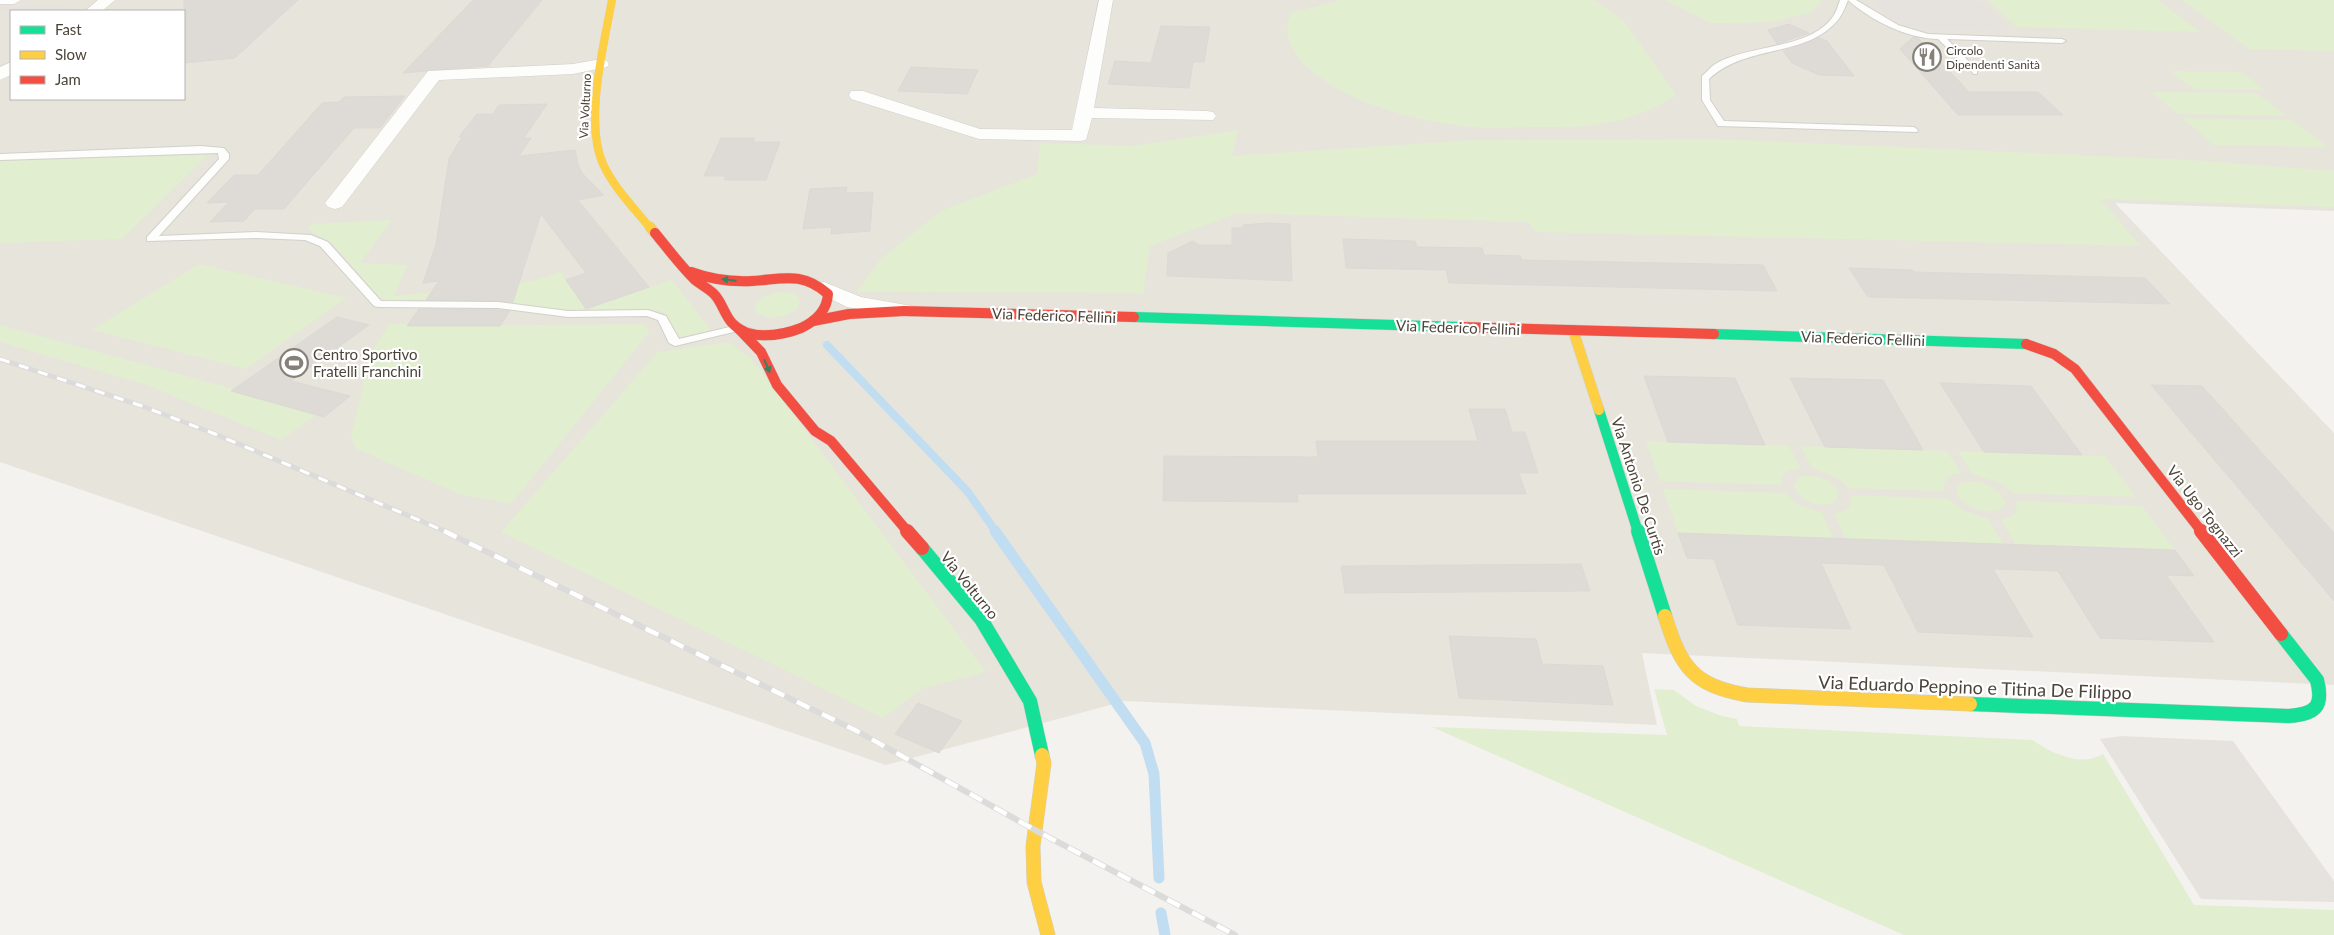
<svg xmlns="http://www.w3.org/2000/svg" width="2334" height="935" font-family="Lato,sans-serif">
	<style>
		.residential { fill: #e7e4dc; fill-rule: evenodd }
		.green { fill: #e1eecf }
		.parking { fill: #e6e3df }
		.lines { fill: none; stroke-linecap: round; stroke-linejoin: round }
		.stream-far1 { stroke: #c0ddf1; stroke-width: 8 }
		.stream { stroke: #c0ddf1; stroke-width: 11 }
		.building { fill: #dedbd6; stroke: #dcd9d4 }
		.lane-casing { stroke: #d2d0cb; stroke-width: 2 }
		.street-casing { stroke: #d2d0cb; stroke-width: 1 }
		.fast-far1-casing { stroke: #d3cfc5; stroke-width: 11 }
		.fast-casing { stroke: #d3cfc5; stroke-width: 15 }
		.slow-far2-casing { stroke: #d3cfc5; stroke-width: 8 }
		.slow-far1-casing { stroke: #d3cfc5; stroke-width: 11 }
		.slow-casing { stroke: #d3cfc5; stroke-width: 15 }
		.jam-far1-casing { stroke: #d3cfc5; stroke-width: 11 }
		.jam-casing { stroke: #d3cfc5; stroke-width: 15 }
		.lane { fill: #fdfdfc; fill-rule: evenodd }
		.street { fill: #fdfdfc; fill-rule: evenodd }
		.fast-far1 { stroke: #16e098; stroke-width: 10 }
		.fast { stroke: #16e098; stroke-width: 14 }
		.slow-far2 { stroke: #ffcf43; stroke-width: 8 }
		.slow-far1 { stroke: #ffcf43; stroke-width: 10 }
		.slow { stroke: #ffcf43; stroke-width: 14 }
		.jam-far1 { stroke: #f24e42; stroke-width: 10 }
		.jam { stroke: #f24e42; stroke-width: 14 }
		.rail-far1-casing { stroke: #dbdbda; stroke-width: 5 }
		.rail-casing { stroke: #dbdbda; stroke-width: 6 }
		.rail-far1 { stroke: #fff; stroke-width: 3; stroke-dasharray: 10; stroke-linecap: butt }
		.rail { stroke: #fff; stroke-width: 4.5; stroke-dasharray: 14; stroke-linecap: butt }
		.oneway { fill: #36825f }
		.labels { text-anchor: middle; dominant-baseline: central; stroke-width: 4.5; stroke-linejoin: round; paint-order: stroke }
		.far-poi-label { font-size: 12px; fill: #4b4439; stroke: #fff; text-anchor: start }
		.far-street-label { font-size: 12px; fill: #4b4439; stroke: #fff }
		.street-label { font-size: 15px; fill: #4b4439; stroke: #fff }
		.poi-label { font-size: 15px; fill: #4b4439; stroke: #fff; text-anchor: start }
		.near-street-label { font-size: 18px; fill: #4b4439; stroke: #fff }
	</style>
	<rect width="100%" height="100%" fill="#f4f2ee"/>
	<!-- residential -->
	<path class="residential" d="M 0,0 L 2334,0 L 2334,211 L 2115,203 L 2334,433 L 2334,685 L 1642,653 L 1657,725 L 1125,701 L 886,765 L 0,462 ZM 11,11 L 184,11 L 184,99 L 11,99 Z"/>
	<!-- green -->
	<g class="green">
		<path d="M 1341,0 L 1594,0 L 1624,21 L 1676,95 C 1650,113 1619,122 1587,126 C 1572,127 1556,127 1541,127 C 1524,127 1506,128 1488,128 C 1432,126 1349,106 1307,67 C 1291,52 1282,34 1291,13 Z"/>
		<path d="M 1666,0 L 1822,0 L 1812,12 L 1774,22 L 1734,23 L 1711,23 Z"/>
		<path d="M 1988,0 L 2158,0 L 2200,32 L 2017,27 Z"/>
		<path d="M 2182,0 L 2334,0 L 2334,51 L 2249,49 Z"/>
		<path d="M 2170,71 L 2241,72 L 2265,90 L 2193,89 Z"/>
		<path d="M 2151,92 L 2257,93 L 2287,116 L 2178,114 Z"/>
		<path d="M 2182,118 L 2292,120 L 2328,147 L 2214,145 Z"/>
		<path d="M 1238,130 L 1232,156 L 1473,140 L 1716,139 L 2190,160 L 2334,171 L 2334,207 L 2100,199 L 2141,246 L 1536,232 L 1528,222 L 1237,213 L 1150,246 L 1143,293 L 856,292 L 882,258 L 941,211 L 1037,174 L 1040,143 L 1133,146 Z"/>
		<path d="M 201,155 L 207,156 L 122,239 L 0,243 L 0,161 Z"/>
		<path d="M 392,220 L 360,263 L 407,265 L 394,296 L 534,281 L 561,272 L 586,309 L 672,280 L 711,330 L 681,337 L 675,331 L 668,316 L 663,312 L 650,309 L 582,311 L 473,300 L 386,301 L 380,298 L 333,244 L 308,229 L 311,224 Z"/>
		<path d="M 199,264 L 346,298 L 246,369 L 92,330 Z"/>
		<path d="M 780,292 C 788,292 797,292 800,301 L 797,309 C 786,318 768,321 756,312 L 755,304 L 765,296 Z"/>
		<path d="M 389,324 L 408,324 L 407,326 L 644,324 L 650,331 L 511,504 L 459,494 L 355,448 L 351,437 L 370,355 Z"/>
		<path d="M 0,325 L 234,389 L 232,391 L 316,415 L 281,440 L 147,385 L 0,342 Z"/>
		<path d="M 729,342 L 751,358 L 986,672 L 923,688 L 883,718 L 501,532 L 658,352 Z"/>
		<path d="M 1646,441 L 1789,446 L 1800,468 L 1788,471 L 1782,476 L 1781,485 L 1660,481 Z"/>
		<path d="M 1801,446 L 1947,451 L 1961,473 C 1950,474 1943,479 1944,491 L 1848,488 L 1838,478 L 1812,468 Z"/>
		<path d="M 1958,451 L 2105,456 L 2136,497 L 2012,493 L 2000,483 L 1972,474 Z"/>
		<path d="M 1803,476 C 1817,475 1830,479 1838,491 L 1837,500 C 1824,511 1797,502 1794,485 L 1798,478 Z"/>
		<path d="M 1971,481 C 1985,483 2000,488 2005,502 L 2003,507 C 1991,517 1954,507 1957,487 L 1960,484 Z"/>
		<path d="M 1663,489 L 1785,493 L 1797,504 L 1822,513 L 1833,538 L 1678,533 Z"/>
		<path d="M 1852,495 L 1949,499 L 1963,510 L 1988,519 L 2004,544 L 1846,539 L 1834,514 L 1844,511 L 1850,506 Z"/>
		<path d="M 2017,501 L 2142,506 L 2175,550 L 2016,545 L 2001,520 L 2011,517 L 2016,512 Z"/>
		<path d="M 1654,689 L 1674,690 L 1696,706 L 1722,716 L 1737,719 L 1739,726 L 2032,740 C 2052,753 2080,768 2103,754 L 2194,905 L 2334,910 L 2334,935 L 1904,935 L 1432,727 L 1667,735 Z"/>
	</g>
	<!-- parking -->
	<g class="parking">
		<path d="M 1874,0 L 1977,0 L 2009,31 L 1930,30 L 1915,27 L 1898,23 L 1885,14 Z"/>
		<path d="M 69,5 L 60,11 L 0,13 L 0,7 Z"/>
		<path d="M 2121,736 L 2233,741 L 2334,881 L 2334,902 L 2201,899 L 2100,739 Z"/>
	</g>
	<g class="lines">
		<!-- stream-far1 -->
		<path class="stream-far1" d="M 827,345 L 968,492 L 996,532"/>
		<!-- stream -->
		<g class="stream">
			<path d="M 995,531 L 1145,743 L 1154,774 L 1159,878"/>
			<path d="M 1161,913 L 1165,935"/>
		</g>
	</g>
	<!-- building -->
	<g class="building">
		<path d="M 184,0 L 298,0 L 235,58 L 184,63 Z"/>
		<path d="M 473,0 L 542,0 L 488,66 L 403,73 Z"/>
		<path d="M 1789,24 L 1809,33 L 1777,44 L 1768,30 Z"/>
		<path d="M 1161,26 L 1210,27 L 1204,62 L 1193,62 L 1189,88 L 1108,84 L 1115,61 L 1151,63 Z"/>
		<path d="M 1913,37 L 1918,38 L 1969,92 L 2038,92 L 2063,115 L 1958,115 L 1900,49 Z"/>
		<path d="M 1819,38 L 1827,41 L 1854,76 L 1819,75 L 1792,63 L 1783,51 Z"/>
		<path d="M 911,67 L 978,70 L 967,94 L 898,91 Z"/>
		<path d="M 405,96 L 380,128 L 354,128 L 284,209 L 255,209 L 244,221 L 210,222 L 229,202 L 207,203 L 234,175 L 258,175 L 322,103 L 339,102 L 344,97 Z"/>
		<path d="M 547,104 L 524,138 L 531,138 L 519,156 L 575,150 L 578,164 L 582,173 L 604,195 L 578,200 L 649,287 L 586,309 L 566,280 L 586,273 L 541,214 L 513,302 L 426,300 L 439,281 L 423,283 L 436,244 L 449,159 L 462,137 L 459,137 L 477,114 L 493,114 L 499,105 Z"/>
		<path d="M 721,138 L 755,138 L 753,142 L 780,142 L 766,180 L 724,180 L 726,176 L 704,176 Z"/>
		<path d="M 847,187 L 846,193 L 873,192 L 870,231 L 831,234 L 832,227 L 803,229 L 810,189 Z"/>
		<path d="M 1269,223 L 1290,224 L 1292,281 L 1167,276 L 1168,253 L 1193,241 L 1199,245 L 1232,245 L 1232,228 L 1243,228 L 1243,225 Z"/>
		<path d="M 1343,239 L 1415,241 L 1417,247 L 1482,248 L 1484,255 L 1520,256 L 1522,260 L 1763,265 L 1777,291 L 1449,283 L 1446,270 L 1346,268 Z"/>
		<path d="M 1849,268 L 1912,270 L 1914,272 L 2145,278 L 2170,304 L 1868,297 Z"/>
		<path d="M 419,309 L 498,310 L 510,311 L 500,326 L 407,326 Z"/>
		<path d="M 337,317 L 369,325 L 291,381 L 350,396 L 324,417 L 231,391 Z"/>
		<path d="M 1644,376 L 1735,378 L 1765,445 L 1668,442 Z"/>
		<path d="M 1790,378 L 1883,380 L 1923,450 L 1825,447 Z"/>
		<path d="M 1940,383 L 2031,386 L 2082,455 L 1984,452 Z"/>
		<path d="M 2151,385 L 2202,386 L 2334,533 L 2334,601 Z"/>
		<path d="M 1469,409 L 1505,409 L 1512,432 L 1525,432 L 1538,473 L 1519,473 L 1526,494 L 1297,494 L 1298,502 L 1163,501 L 1164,456 L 1318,457 L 1316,441 L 1478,441 Z"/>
		<path d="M 1678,533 L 2175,550 L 2194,576 L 2166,575 L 2214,642 L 2100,638 L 2058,571 L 1993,569 L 2033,637 L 1918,632 L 1884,565 L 1821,563 L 1851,629 L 1738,625 L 1714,559 L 1687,558 Z"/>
		<path d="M 1581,564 L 1590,591 L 1345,593 L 1341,566 Z"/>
		<path d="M 1449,636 L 1536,639 L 1542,664 L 1603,666 L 1613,705 L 1459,698 Z"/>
		<path d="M 918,703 L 962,721 L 939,753 L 895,734 Z"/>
	</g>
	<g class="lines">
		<defs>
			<g id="lane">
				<path d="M 1840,0 L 1856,0 L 1898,25 L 1928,34 L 2062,39 L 2066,41 L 2062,43 L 1947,39 L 1977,70 L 1977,74 L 1974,74 L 1938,39 C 1906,38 1872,21 1848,0 C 1845,7 1842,16 1837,21 C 1805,58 1746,44 1709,79 L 1710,100 L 1724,121 L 1914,127 L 1918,130 L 1917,132 L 1718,126 L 1702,100 L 1702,76 C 1707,72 1711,66 1717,63 C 1749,45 1809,49 1832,18 C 1836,13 1838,6 1840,0 Z"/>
				<path d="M 201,146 L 224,148 L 229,154 L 229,159 L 159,236 L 256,232 L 311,235 L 328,242 L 381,301 L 498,302 L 568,311 L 648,310 L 666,316 L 679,339 L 738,325 L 743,328 L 742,330 L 675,346 L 669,343 L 658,320 L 647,316 L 568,317 L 498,308 L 378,307 L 374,306 L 320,246 L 305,240 L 256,238 L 147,241 L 147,237 L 219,159 L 218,153 L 0,160 L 0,154 Z"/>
			</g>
			<g id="street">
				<path d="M 0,0 L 21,0 L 14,4 L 0,4 Z"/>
				<path d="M 98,0 L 115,0 L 102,11 L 85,11 Z"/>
				<path d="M 1099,0 L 1113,0 L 1094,108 L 1207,111 L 1213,112 L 1216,116 L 1213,120 L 1092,118 L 1086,140 L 1080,141 L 979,139 L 851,99 L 849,95 L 851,91 L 863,91 L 980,129 L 1072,130 Z"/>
				<path d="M 601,59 L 607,61 L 609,64 L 607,67 L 573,74 L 439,80 L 342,207 L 335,209 L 328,207 L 325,203 L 428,71 L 573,64 Z"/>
				<path d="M 11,62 L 11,75 L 0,80 L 0,67 Z"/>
				<path d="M 824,282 L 861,297 L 912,306 L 915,311 L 912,316 L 904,317 L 847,307 L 817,292 L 813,288 L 817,284 Z"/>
			</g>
			<g id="fast-far1">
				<path d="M 1134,317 L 1461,327"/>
				<path d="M 1714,334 L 2026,344"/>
				<path d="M 1599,410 L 1638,532"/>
			</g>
			<g id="fast">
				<path d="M 1638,531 L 1665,616"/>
				<path d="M 922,548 L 981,619 L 1030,701 L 1042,755"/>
				<path d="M 1970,704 L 2289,716 C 2315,714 2324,707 2317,680 L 2281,634"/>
			</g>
			<path id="slow-far2" d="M 612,0 C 604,44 584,122 603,164 C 614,188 634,208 651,229"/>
			<g id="slow-far1">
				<path d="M 650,227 L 655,233"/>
				<path d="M 1573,330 L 1599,410"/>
			</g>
			<g id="slow">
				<path d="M 1665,616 C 1681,667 1692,685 1747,695 L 1970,704"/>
				<path d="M 1042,755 L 1044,763 L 1033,846 L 1034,882 L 1048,935"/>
			</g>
			<g id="jam-far1">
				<path d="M 655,233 C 668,249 680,265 695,280 C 701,285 708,288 714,294 C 722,302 724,314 732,323 C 748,341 781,336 801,328 C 816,321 827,311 828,294 C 802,271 783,279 752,281 C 731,282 710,279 691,272"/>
				<path d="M 813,321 L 849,314 L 904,311 L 1134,317"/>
				<path d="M 1461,327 L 1714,334"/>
				<path d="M 738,328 L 761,352 L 777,385 L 815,431 L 831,441 L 908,532"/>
				<path d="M 2026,344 L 2054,354 L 2075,369 L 2202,532"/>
			</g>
			<g id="jam">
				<path d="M 907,531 L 922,548"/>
				<path d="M 2201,531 L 2281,634"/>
			</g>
		</defs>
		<!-- lane casing -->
		<use href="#lane" class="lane-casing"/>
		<!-- street casing -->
		<use href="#street" class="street-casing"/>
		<!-- fast-far1 casing -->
		<use href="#fast-far1" class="fast-far1-casing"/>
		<!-- fast casing -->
		<use href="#fast" class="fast-casing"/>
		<!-- slow-far2 casing -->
		<use href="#slow-far2" class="slow-far2-casing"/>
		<!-- slow-far1 casing -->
		<use href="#slow-far1" class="slow-far1-casing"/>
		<!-- slow casing -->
		<use href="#slow" class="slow-casing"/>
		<!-- jam-far1 casing -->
		<use href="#jam-far1" class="jam-far1-casing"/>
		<!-- jam casing -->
		<use href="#jam" class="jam-casing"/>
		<!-- lane -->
		<use href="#lane" class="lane"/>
		<!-- street -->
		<use href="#street" class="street"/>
		<!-- fast-far1 -->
		<use href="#fast-far1" class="fast-far1"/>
		<!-- fast -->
		<use href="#fast" class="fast"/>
		<!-- slow-far2 -->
		<use href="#slow-far2" class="slow-far2"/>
		<!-- slow-far1 -->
		<use href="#slow-far1" class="slow-far1"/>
		<!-- slow -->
		<use href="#slow" class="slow"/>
		<!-- jam-far1 -->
		<use href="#jam-far1" class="jam-far1"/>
		<!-- jam -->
		<use href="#jam" class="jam"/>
		<defs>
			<path id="rail-far1" d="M 0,359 L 142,406 L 215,434 L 447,532"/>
			<path id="rail" d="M 444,531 L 855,730 L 1035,830 L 1235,935"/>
		</defs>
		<!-- rail-far1 casing -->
		<use href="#rail-far1" class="rail-far1-casing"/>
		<!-- rail casing -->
		<use href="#rail" class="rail-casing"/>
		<!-- rail-far1 -->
		<use href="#rail-far1" class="rail-far1"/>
		<!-- rail -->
		<use href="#rail" class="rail"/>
	</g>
	<!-- one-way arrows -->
	<defs><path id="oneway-solid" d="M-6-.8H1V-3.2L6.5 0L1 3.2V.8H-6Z" transform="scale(1.25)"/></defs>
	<g class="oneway">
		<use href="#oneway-solid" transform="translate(729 280) rotate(-173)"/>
		<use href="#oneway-solid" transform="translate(767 366) rotate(67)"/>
	</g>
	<!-- icons -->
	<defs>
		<symbol id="restaurant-ring" viewBox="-11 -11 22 22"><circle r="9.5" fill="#fff" stroke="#868178" stroke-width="1.5"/><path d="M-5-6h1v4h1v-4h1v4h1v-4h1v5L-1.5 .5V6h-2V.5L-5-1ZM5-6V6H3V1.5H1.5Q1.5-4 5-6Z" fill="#868178"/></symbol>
		<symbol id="stadium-ring" viewBox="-11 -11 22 22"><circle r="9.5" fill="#fff" stroke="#868178" stroke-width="1.5"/><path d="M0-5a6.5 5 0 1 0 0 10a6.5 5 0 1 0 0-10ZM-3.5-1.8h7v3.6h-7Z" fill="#868178"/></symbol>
	</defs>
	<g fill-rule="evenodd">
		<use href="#restaurant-ring" x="1911" y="41" width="32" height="32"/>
		<use href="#stadium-ring" x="278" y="347" width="32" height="32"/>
	</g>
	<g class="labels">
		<!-- far-poi labels -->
		<g class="far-poi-label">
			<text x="1946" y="50">Circolo<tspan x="1946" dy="14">Dipendenti Sanità</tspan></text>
		</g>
		<!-- far-street labels -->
		<g class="far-street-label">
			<text transform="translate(585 106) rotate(-87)">Via Volturno</text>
		</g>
		<!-- street labels -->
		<g class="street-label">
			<text transform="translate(1054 315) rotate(2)">Via Federico Fellini</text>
			<text transform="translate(1458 327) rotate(2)">Via Federico Fellini</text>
			<text transform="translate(1863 338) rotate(2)">Via Federico Fellini</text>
			<text transform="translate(1639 486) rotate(72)">Via Antonio De Curtis</text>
			<text transform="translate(2205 511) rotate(52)">Via Ugo Tognazzi</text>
			<text transform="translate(970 585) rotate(51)">Via Volturno</text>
		</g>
		<!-- poi labels -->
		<g class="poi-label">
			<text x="313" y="354">Centro Sportivo<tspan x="313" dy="17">Fratelli Franchini</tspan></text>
		</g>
		<!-- near-street labels -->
		<g class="near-street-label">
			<text transform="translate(1975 687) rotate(2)">Via Eduardo Peppino e Titina De Filippo</text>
		</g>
	</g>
	<!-- legend -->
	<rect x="10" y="10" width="175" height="90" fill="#ffffff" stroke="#b7b4b0"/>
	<rect x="20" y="26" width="25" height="8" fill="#16e098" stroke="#b7b4b0"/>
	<text x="55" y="35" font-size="15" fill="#4b4439">Fast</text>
	<rect x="20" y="51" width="25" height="8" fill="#ffcf43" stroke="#b7b4b0"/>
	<text x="55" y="60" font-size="15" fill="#4b4439">Slow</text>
	<rect x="20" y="76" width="25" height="8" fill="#f24e42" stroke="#b7b4b0"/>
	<text x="55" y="85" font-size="15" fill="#4b4439">Jam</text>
</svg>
